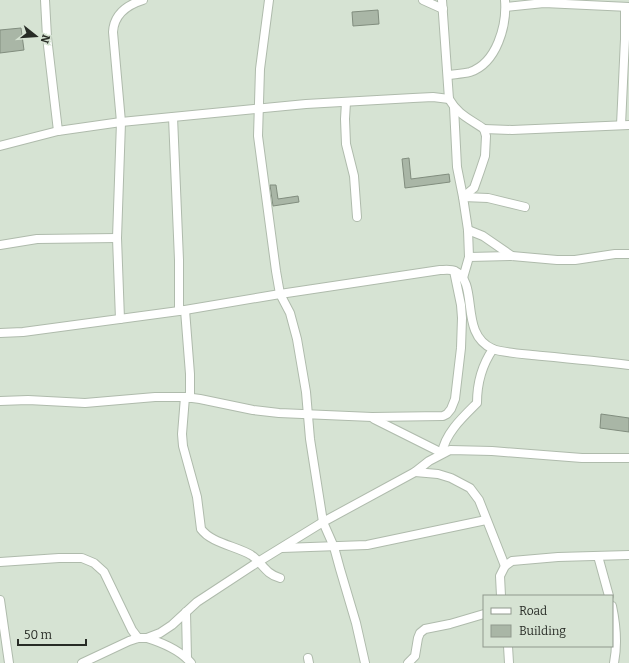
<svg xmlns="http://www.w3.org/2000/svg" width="629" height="663" font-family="Bitter,serif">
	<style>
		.building { fill: #a9b6a6; stroke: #818d7e }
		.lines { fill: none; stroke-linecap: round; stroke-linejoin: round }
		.street-casing { stroke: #afbbac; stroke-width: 10 }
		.street { stroke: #fff; stroke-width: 8 }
	</style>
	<rect width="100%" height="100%" fill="#d6e3d3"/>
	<!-- building -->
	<g class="building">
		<path d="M 378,10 L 379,24 L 353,26 L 352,12 Z"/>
		<path d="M 21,28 L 24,50 L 0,53 L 0,30 Z"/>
		<path d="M 409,158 L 411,179 L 449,174 L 450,182 L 405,188 L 402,159 Z"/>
		<path d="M 270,185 L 276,185 L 278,199 L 298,196 L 299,202 L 273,206 Z"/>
		<path d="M 601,414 L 629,418 L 629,432 L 600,428 Z"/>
	</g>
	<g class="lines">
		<defs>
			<g id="street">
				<path d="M 45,0 L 47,37 L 58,131 L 121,122 L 306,104 L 413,98 L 433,97 L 449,99"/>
				<path d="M 269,0 L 260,69 L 258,136 L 276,271 L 280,294 L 290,313 L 297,339 L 306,392 L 310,439 L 323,522 L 334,547 L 340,569 L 356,623 L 365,663"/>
				<path d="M 423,0 L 443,9"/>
				<path d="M 442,0 L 449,99 C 458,115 470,119 484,129 L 486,136 L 485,156 L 480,171 L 474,188 L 463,197 L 468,230 L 469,257"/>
				<path d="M 506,7 L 544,3 L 629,7"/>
				<path d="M 448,75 C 455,74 463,74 470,72 C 497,63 507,25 505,0"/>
				<path d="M 346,102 L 345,119 L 346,144 L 354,176 L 357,217"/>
				<path d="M 454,107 L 457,167 L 463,197 L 488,198 L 525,207"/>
				<path d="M 173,117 L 179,260 L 179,311"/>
				<path d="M 621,125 L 625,39 L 625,7"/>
				<path d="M 484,129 L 512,130 L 629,125"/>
				<path d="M 0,146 L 58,131"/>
				<path d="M 468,230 L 483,236 L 512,256"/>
				<path d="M 0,245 L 37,239 L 117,238"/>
				<path d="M 463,278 L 469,257 L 512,256 L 557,260 L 575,260 L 615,254 L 629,254"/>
				<path d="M 185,310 L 190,374 L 190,398"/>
				<path d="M 120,319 L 117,238 L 121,122 L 113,32 C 114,14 127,5 143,0"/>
				<path d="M 0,333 L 23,332 L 179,311 L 280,294 L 440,270 C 444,270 451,269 455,271 C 480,283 458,334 493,349 C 500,352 523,354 532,355 C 564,358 597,361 629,365"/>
				<path d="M 185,397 L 182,434 L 183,446 L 197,497 L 201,529 C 211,543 236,546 251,555 C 262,562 265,574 280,578"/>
				<path d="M 0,401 L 28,400 L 85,403 L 155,397 L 185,397 L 200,399 L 253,410 L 279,413 L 372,417 L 443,416 L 447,414 L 451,409 L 455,399 L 461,348 L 462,318 L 461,305 L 454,271"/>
				<path d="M 374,419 L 442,453 C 445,433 464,416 477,403 C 477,384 482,365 493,349"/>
				<path d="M 415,472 L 438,474 L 451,478 L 470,488 L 479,500 L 505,566"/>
				<path d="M 282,548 L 367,545 L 486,520"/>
				<path d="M 598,556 L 609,596"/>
				<path d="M 0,562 L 59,558 L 82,558 L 94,563 L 104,572 L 132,630 L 138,638"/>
				<path d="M 501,596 L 500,576 L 505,566 L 512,561 L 558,557 L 629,555"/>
				<path d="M 0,600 L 9,663"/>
				<path d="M 612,606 C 616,625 618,643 614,663"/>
				<path d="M 186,612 L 187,658"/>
				<path d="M 147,638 C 163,643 181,651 191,663"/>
				<path d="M 508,646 L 509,663"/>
				<path d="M 308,658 L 309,663"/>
				<path d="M 82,663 L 129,641 L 138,638 L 147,638 L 160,633 L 172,625 L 197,602 L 258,562 L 323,522 L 415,472 L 429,461 L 450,450 L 492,451 L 582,458 L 629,458"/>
				<path d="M 408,663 L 415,656 L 418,638 L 420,633 L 425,629 L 450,624 L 484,614"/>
			</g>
		</defs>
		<!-- street casing -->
		<use href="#street" class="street-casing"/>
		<!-- street -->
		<use href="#street" class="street"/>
	</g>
	<!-- legend -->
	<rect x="483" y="595" width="130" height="52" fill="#d6e3d3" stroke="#90998d"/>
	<rect x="491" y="608" width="20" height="6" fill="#ffffff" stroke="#90998d"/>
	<text x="519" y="615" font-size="12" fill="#272b25">Road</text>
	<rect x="491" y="625" width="20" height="12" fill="#a9b6a6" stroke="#90998d"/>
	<text x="519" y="635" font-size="12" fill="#272b25">Building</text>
	<!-- north arrow -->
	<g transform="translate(36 36) rotate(107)" stroke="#d6e3d3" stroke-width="3" paint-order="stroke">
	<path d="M0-3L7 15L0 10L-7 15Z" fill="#272b25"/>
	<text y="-6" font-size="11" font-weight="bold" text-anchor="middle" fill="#272b25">N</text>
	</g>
	<!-- scale -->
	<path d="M18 639v6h68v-6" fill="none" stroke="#272b25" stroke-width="2"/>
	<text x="24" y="639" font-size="12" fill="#272b25" stroke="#d6e3d3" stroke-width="3" paint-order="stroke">50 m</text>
</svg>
